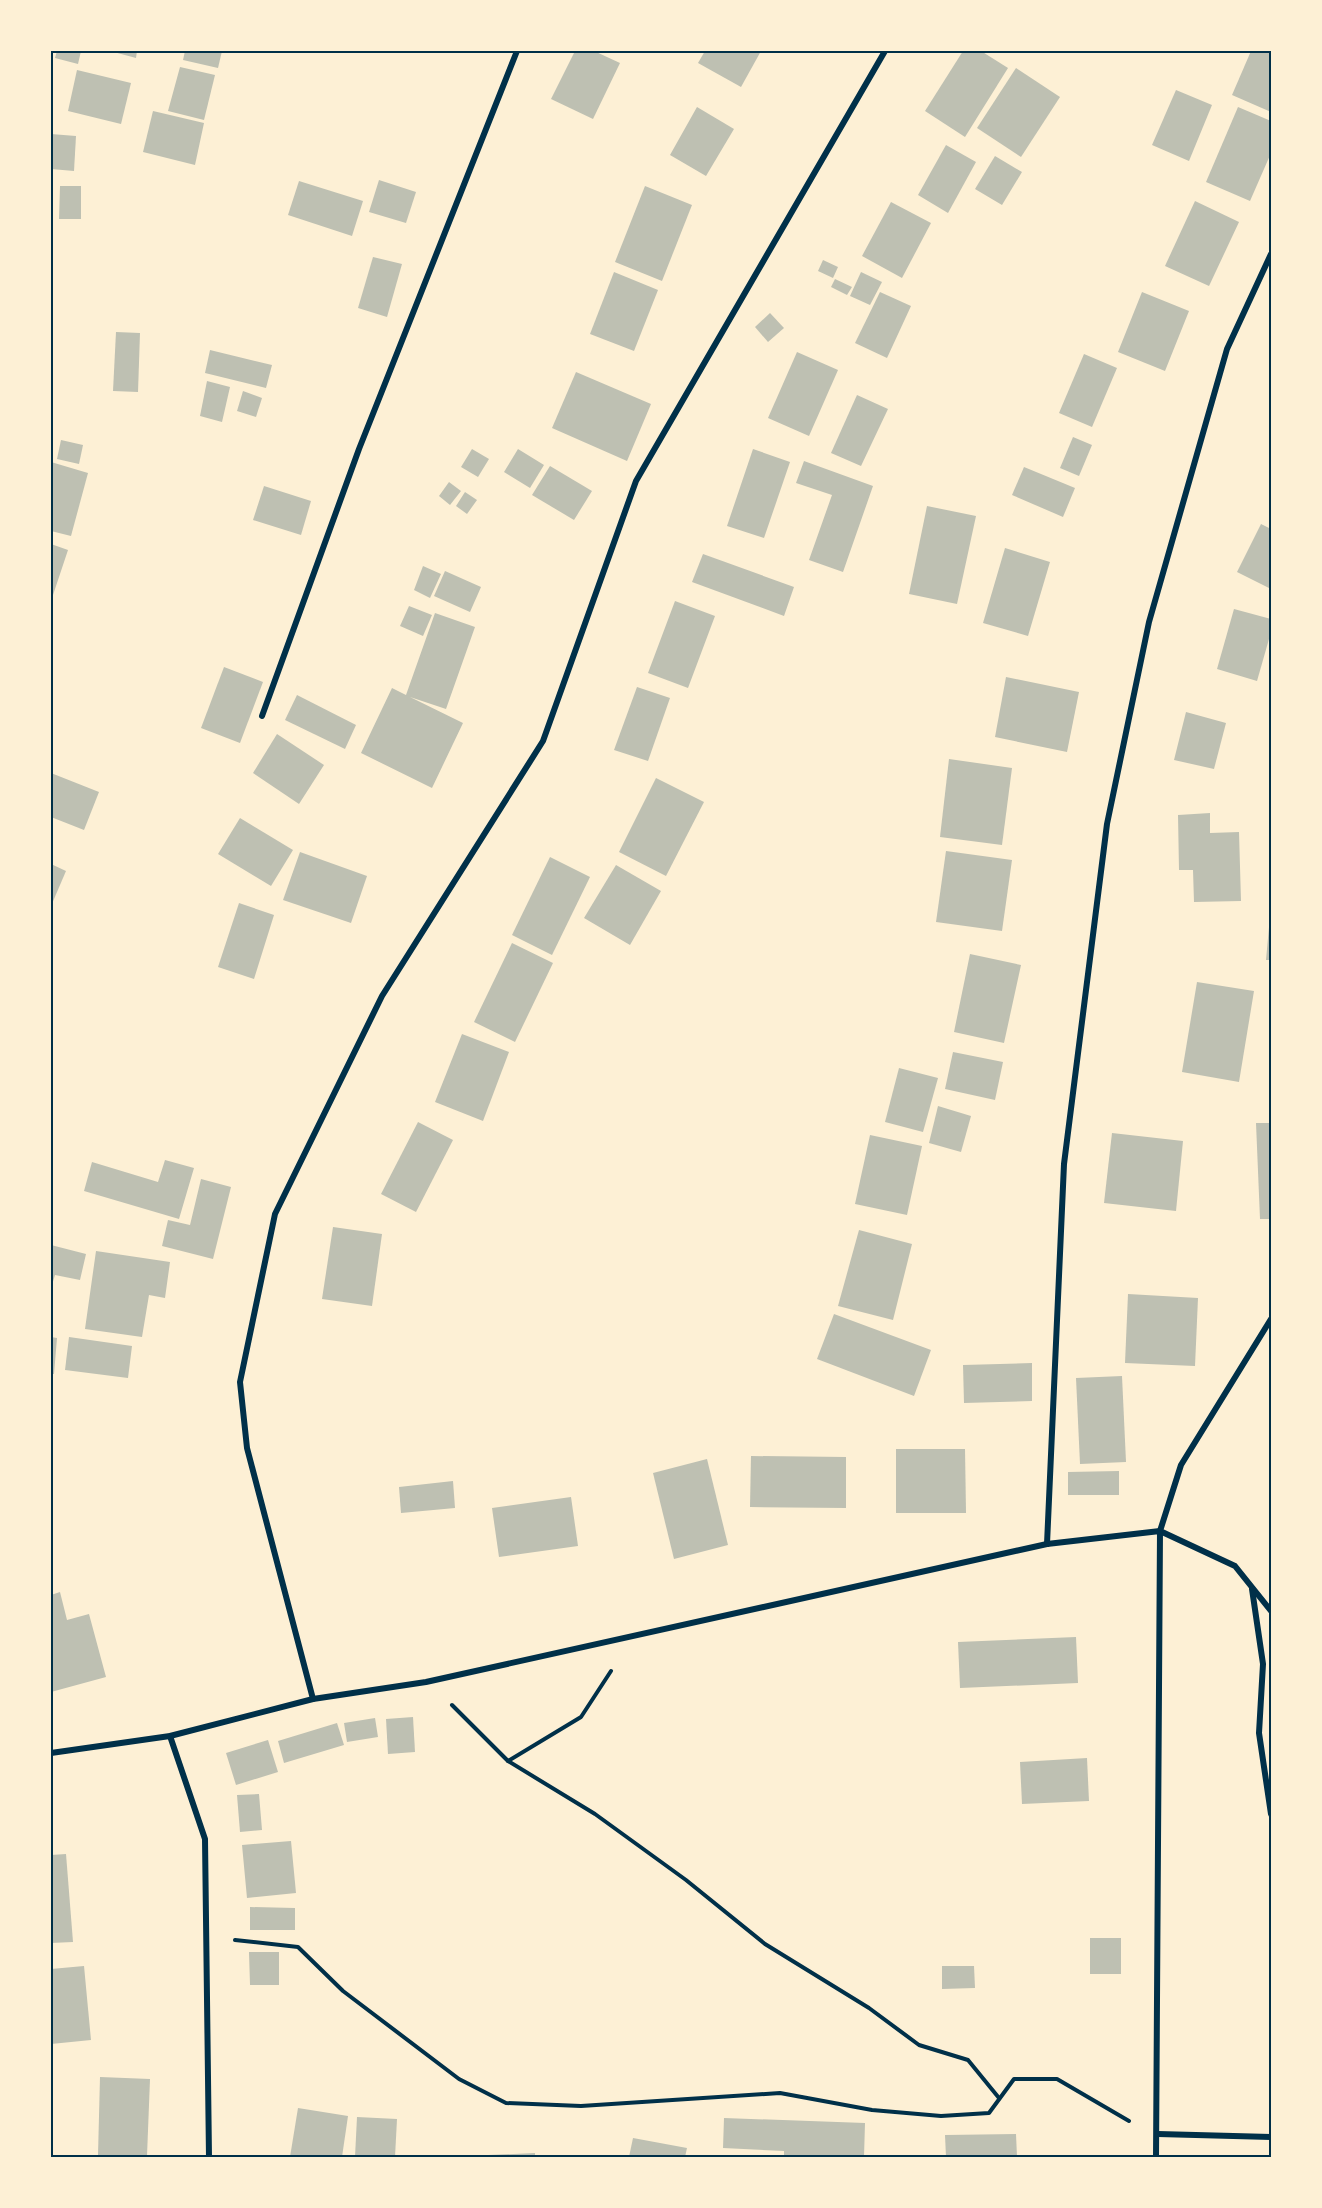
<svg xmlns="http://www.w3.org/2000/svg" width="1322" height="2208" font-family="Karla,sans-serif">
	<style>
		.building { fill: #bec0b2 }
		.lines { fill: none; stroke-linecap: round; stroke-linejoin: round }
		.path { stroke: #003049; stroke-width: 4 }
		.minor { stroke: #003049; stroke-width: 6 }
		.neatline { fill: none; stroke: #003049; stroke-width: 2 }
	</style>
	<rect width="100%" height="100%" fill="#fdf0d5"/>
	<!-- building -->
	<g class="building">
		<path d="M 57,51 L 81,51 L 78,64 L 55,58 Z"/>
		<path d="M 110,51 L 137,51 L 136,58 Z"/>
		<path d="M 185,51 L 222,51 L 218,68 L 183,60 Z"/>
		<path d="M 575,51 L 594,51 L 620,63 L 593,119 L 551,99 Z"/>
		<path d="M 705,51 L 761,51 L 741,87 L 698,63 Z"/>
		<path d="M 963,51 L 981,51 L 1008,68 L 965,137 L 925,111 Z"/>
		<path d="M 1251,51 L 1271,51 L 1271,112 L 1232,95 Z"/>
		<path d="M 180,67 L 215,75 L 204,120 L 168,111 Z"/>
		<path d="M 1016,68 L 1060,97 L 1021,157 L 977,128 Z"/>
		<path d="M 77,70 L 131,83 L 121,124 L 68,111 Z"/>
		<path d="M 1176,90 L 1212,105 L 1189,161 L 1152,145 Z"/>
		<path d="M 697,107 L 734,129 L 706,176 L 670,155 Z"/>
		<path d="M 1238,107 L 1271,121 L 1271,153 L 1250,201 L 1206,182 Z"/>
		<path d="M 153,111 L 204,123 L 195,165 L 143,152 Z"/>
		<path d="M 51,134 L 76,136 L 74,171 L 51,169 Z"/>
		<path d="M 946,145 L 976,162 L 948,213 L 918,195 Z"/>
		<path d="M 995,156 L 1022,172 L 1002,205 L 975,189 Z"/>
		<path d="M 379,180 L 416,192 L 406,223 L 369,212 Z"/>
		<path d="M 299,181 L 363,201 L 352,236 L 288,215 Z"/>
		<path d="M 60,186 L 81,186 L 81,219 L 59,219 Z"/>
		<path d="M 645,186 L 692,205 L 662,281 L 615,262 Z"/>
		<path d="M 1195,201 L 1239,222 L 1209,286 L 1165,266 Z"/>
		<path d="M 891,202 L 931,223 L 902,278 L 862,256 Z"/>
		<path d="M 373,257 L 402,264 L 387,317 L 358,308 Z"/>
		<path d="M 823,260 L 838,267 L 833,278 L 818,271 Z"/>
		<path d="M 614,272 L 658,290 L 634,351 L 590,334 Z"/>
		<path d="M 861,272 L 882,282 L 870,305 L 850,296 Z"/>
		<path d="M 835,279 L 852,287 L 847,295 L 831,287 Z"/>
		<path d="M 880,292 L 911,306 L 887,358 L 855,343 Z"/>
		<path d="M 1142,292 L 1189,311 L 1165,371 L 1118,352 Z"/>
		<path d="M 770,313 L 784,328 L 768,342 L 755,327 Z"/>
		<path d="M 116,332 L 140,333 L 138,392 L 113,391 Z"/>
		<path d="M 210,350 L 272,365 L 266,388 L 205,373 Z"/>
		<path d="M 797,352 L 838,370 L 809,436 L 768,418 Z"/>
		<path d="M 1084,354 L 1117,368 L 1092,427 L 1059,413 Z"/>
		<path d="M 576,372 L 651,404 L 627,461 L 552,428 Z"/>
		<path d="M 207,381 L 230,387 L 222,422 L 200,416 Z"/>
		<path d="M 243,391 L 262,398 L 256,417 L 237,411 Z"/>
		<path d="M 857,395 L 888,409 L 861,466 L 831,453 Z"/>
		<path d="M 1073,437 L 1092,445 L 1079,476 L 1060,468 Z"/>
		<path d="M 61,440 L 83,445 L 79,464 L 57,459 Z"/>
		<path d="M 472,449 L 489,459 L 478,477 L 461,467 Z"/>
		<path d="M 518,449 L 544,465 L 530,488 L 504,472 Z"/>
		<path d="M 753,449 L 790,462 L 764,538 L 727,526 Z"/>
		<path d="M 804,461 L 873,486 L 843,572 L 809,560 L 832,495 L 796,483 Z"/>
		<path d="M 51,462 L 88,473 L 71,536 L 51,531 Z"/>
		<path d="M 550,466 L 592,491 L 574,520 L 532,495 Z"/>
		<path d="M 1024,467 L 1075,488 L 1063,517 L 1012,495 Z"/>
		<path d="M 449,482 L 461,491 L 450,505 L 439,496 Z"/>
		<path d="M 264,486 L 311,501 L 301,535 L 253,520 Z"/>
		<path d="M 465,492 L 477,500 L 467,514 L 456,506 Z"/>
		<path d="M 927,506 L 976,516 L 957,604 L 909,594 Z"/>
		<path d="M 1261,524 L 1271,529 L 1271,589 L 1237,572 Z"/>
		<path d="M 51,544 L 68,550 L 51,601 Z"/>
		<path d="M 1005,548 L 1050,562 L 1028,636 L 983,623 Z"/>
		<path d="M 703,554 L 794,587 L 784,616 L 692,582 Z"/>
		<path d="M 423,566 L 441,574 L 430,598 L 414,590 Z"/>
		<path d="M 445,571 L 481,587 L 470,612 L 434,596 Z"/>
		<path d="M 675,601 L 715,616 L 688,688 L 648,673 Z"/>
		<path d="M 409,606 L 432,615 L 423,636 L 400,626 Z"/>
		<path d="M 1234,609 L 1271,619 L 1271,632 L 1257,681 L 1217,669 Z"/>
		<path d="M 435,613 L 475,627 L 446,709 L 410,697 L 463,723 L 432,788 L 361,753 L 392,688 L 406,695 Z"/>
		<path d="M 224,667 L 263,682 L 240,743 L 201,728 Z"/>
		<path d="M 1006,677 L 1079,692 L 1067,752 L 995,737 Z"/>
		<path d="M 637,687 L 670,698 L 648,761 L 614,750 Z"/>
		<path d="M 297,695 L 356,725 L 345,749 L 285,720 Z"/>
		<path d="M 1186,712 L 1226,723 L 1214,769 L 1174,760 Z"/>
		<path d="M 277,734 L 324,765 L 299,804 L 253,773 Z"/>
		<path d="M 949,759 L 1012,768 L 1002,845 L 940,837 Z"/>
		<path d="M 51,773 L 99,792 L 84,830 L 51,817 Z"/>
		<path d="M 656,778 L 704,802 L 666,876 L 619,852 Z"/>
		<path d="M 1210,813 L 1210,833 L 1239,832 L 1241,901 L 1194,902 L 1193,870 L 1179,870 L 1178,815 Z"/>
		<path d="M 240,818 L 293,850 L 271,886 L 218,854 Z"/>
		<path d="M 946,851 L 1012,860 L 1002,931 L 936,922 Z"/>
		<path d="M 300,852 L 367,876 L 351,923 L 283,900 Z"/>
		<path d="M 550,857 L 590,877 L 552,955 L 512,935 Z"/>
		<path d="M 51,864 L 66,871 L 51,906 Z"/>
		<path d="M 616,865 L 661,891 L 630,945 L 584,918 Z"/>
		<path d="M 239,903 L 274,915 L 254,979 L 218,967 Z"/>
		<path d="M 1269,927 L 1271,927 L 1271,960 L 1266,960 Z"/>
		<path d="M 512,943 L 553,963 L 515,1042 L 474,1022 Z"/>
		<path d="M 970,954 L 1021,965 L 1004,1043 L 954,1032 Z"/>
		<path d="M 1197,982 L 1254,991 L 1239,1082 L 1182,1072 Z"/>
		<path d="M 462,1034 L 509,1052 L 483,1121 L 435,1102 Z"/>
		<path d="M 953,1052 L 1003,1062 L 995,1100 L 945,1089 Z"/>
		<path d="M 899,1068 L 938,1078 L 923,1132 L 885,1122 Z"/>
		<path d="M 938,1106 L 971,1116 L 961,1152 L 929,1143 Z"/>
		<path d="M 418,1122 L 453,1140 L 416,1212 L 381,1194 Z"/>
		<path d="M 1256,1123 L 1271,1123 L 1271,1219 L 1260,1219 Z"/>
		<path d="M 1112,1133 L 1183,1141 L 1176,1211 L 1104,1203 Z"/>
		<path d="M 870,1135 L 922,1146 L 907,1215 L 855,1204 Z"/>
		<path d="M 165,1160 L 194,1168 L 179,1219 L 84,1191 L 92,1162 L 158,1182 Z"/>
		<path d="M 201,1179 L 231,1187 L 213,1259 L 162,1246 L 168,1220 L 190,1225 Z"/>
		<path d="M 333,1227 L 382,1234 L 372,1306 L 322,1299 Z"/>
		<path d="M 859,1230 L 912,1244 L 893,1320 L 838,1306 Z"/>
		<path d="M 51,1245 L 86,1254 L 80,1280 L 55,1275 L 51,1288 Z"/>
		<path d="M 96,1251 L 170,1262 L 165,1298 L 149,1295 L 142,1337 L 85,1329 Z"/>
		<path d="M 1128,1294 L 1198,1298 L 1195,1366 L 1125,1363 Z"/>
		<path d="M 834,1314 L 931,1350 L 914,1396 L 817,1359 Z"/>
		<path d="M 51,1337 L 57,1338 L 54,1374 L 51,1374 Z"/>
		<path d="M 69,1337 L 132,1346 L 128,1378 L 65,1370 Z"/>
		<path d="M 1032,1363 L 1032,1401 L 964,1403 L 963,1365 Z"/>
		<path d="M 1122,1376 L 1126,1462 L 1080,1464 L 1076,1378 Z"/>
		<path d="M 896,1449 L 965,1449 L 966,1513 L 896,1513 Z"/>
		<path d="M 751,1456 L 846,1457 L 846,1508 L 750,1507 Z"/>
		<path d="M 707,1459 L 728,1545 L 674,1559 L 653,1473 Z"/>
		<path d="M 1119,1471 L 1119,1495 L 1068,1495 L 1068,1472 Z"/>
		<path d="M 453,1481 L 455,1508 L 401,1513 L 399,1487 Z"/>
		<path d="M 571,1497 L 578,1546 L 499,1557 L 492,1508 Z"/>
		<path d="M 60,1592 L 67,1620 L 89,1614 L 106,1677 L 51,1692 L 51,1595 Z"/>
		<path d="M 1076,1637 L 1078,1683 L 960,1688 L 958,1642 Z"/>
		<path d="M 413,1717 L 415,1752 L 388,1754 L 386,1719 Z"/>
		<path d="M 375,1718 L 378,1737 L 347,1742 L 344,1723 Z"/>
		<path d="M 337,1723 L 344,1745 L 284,1763 L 278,1741 Z"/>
		<path d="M 268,1740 L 278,1772 L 236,1785 L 226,1753 Z"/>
		<path d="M 1087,1758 L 1089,1801 L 1022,1804 L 1020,1762 Z"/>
		<path d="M 259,1794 L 262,1830 L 240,1832 L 237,1795 Z"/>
		<path d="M 291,1841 L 296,1893 L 247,1898 L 242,1845 Z"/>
		<path d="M 66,1854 L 73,1942 L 51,1943 L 51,1855 Z"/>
		<path d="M 250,1907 L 295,1908 L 295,1930 L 250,1930 Z"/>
		<rect x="1090" y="1938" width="31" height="36"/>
		<path d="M 249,1952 L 279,1952 L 279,1985 L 250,1985 Z"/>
		<path d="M 84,1966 L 91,2040 L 51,2044 L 51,1969 Z"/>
		<path d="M 942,1966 L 974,1966 L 975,1988 L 942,1989 Z"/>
		<path d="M 100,2077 L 150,2079 L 147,2156 L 98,2155 Z"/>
		<path d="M 298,2108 L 348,2116 L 342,2157 L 290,2157 Z"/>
		<path d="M 357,2117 L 397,2119 L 395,2157 L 355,2157 Z"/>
		<path d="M 724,2118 L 865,2123 L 864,2157 L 784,2157 L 784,2151 L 723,2148 Z"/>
		<path d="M 1016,2134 L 1017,2157 L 946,2157 L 945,2135 Z"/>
		<path d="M 633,2138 L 687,2148 L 685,2157 L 629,2157 Z"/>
		<path d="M 535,2153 L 535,2157 L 488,2157 L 488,2155 Z"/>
	</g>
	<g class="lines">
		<!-- path -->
		<g class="path">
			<path d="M 452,1705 L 508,1761 L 595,1814 L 686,1880 L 765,1944 L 869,2008 L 919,2045 L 968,2060 L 999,2098"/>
			<path d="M 508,1761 L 581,1717 L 611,1671"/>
			<path d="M 235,1940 L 298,1947 L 343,1991 L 459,2079 L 506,2103 L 581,2106 L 780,2093 L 872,2110 L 941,2116 L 989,2113 L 1014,2079 L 1057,2079 L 1129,2121"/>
		</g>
		<!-- minor -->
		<g class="minor">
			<path d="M 262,716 L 359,449 L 517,51"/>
			<path d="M 1271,1319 L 1181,1465 L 1160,1531 L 1235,1566 L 1271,1611"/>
			<path d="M 1047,1544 L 1064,1164 L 1107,824 L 1149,622 L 1227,349 L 1271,254"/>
			<path d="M 1252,1589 L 1263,1664 L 1259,1733 L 1271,1814"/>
			<path d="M 313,1699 L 247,1448 L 240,1382 L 275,1214 L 382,996 L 543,741 L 636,481 L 885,51"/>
			<path d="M 170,1736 L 205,1839 L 209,2157"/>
			<path d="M 51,1753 L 170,1736 L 313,1699 L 426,1682 L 1047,1544 L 1160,1531 L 1156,2157"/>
			<path d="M 1158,2134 L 1271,2137"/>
		</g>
	</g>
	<!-- border -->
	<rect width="1322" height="2208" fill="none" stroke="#fdf0d5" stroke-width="105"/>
	<rect x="52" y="52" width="1218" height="2104" class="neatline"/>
</svg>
